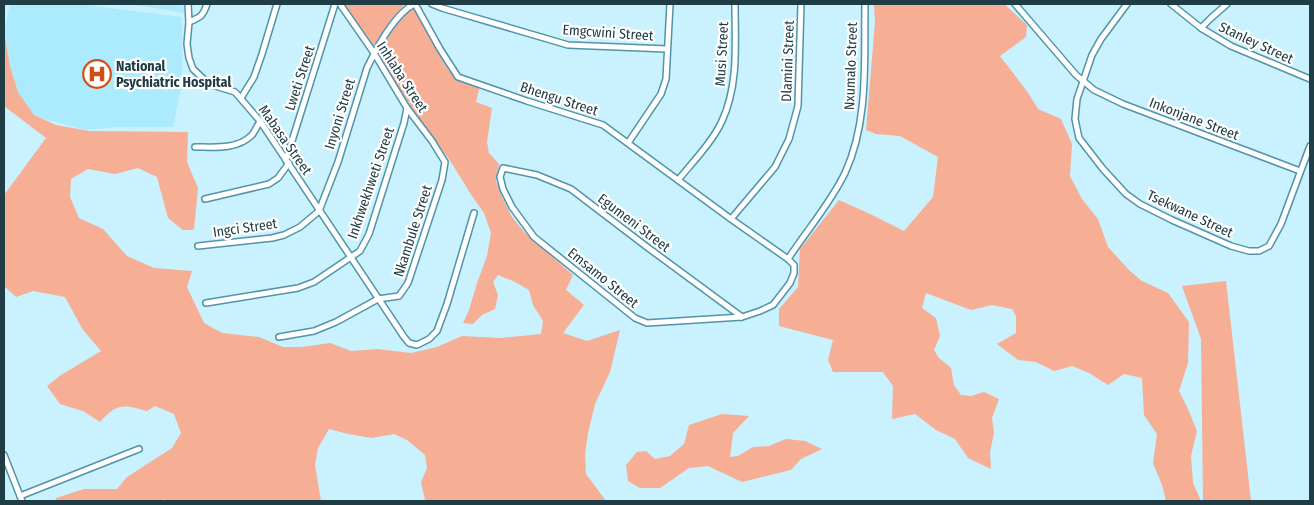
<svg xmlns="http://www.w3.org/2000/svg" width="1314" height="505" font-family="'Fira Sans Condensed',sans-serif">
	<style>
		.built { fill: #aceafe }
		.green { fill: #f6ae95 }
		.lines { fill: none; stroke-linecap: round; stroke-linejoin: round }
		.minor-casing { stroke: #5194a9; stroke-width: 8 }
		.minor { stroke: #fff; stroke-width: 5 }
		.labels { text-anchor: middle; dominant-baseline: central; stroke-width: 4.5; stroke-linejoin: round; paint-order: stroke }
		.street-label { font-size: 14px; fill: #203c45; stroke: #fff }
		.poi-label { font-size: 14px; font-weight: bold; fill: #203c45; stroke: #fff; text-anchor: start }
	</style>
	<rect width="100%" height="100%" fill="#c9f1fe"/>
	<!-- built -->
	<g class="built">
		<path d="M 10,4 L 80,4 L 181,17 L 182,26 L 182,82 L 173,127 L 116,127 L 85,130 L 44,119 L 34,115 L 18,92 L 10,66 L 5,30 Z"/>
		<path d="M 130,4 L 183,4 L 184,13 Z"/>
	</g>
	<!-- green -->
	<g class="green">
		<path d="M 343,4 L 406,4 L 404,5 L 390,21 L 373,49 Z"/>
		<path d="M 874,4 L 1004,4 L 1027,25 L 1026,37 L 1000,56 L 1029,94 L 1038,109 L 1061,119 L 1072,144 L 1070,176 L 1082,199 L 1098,219 L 1108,247 L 1130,271 L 1142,281 L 1168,293 L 1189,322 L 1188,363 L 1179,391 L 1188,409 L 1197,431 L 1191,456 L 1193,483 L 1201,501 L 1166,501 L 1162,485 L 1153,463 L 1157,434 L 1144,415 L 1142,378 L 1124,374 L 1108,385 L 1089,373 L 1072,366 L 1054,371 L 1036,362 L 1018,360 L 997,344 L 1016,333 L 1016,316 L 1012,309 L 992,305 L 971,310 L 926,293 L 922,308 L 936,318 L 940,336 L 934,350 L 939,358 L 951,368 L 954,385 L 961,395 L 971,396 L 984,392 L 999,399 L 992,418 L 994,433 L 990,452 L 991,469 L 968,458 L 955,439 L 936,430 L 915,414 L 892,419 L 893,386 L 883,372 L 833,372 L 828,360 L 833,340 L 779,326 L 779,309 L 798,287 L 800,249 L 839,200 L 870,214 L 904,231 L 933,197 L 938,157 L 900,136 L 876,134 L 866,130 L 875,22 Z"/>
		<path d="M 415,6 C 423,22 444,70 457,79 C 463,83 472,84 480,86 L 476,102 L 492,108 L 487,142 L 489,153 L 499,164 L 496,181 L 502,197 L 512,217 L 525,233 L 573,275 L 566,290 L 584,305 L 563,333 L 587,341 L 620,330 L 610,372 L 595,404 L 588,433 L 585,454 L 586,474 L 606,501 L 427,501 L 425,500 L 421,482 L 427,468 L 425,455 L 407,440 L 394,434 L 372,438 L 348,434 L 329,429 L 318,448 L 315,465 L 321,501 L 167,501 L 163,499 L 163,501 L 55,501 L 56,498 L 84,489 L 117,489 L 127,477 L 172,448 L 181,433 L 174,414 L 155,406 L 147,411 C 124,404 116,403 100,422 L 83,411 L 60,404 L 47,386 L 61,375 L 101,351 L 83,330 L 65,297 L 33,291 L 16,297 L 4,286 L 4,195 L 46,138 L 4,106 L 4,30 L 10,66 L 18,92 L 34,115 L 56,125 L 89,131 L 188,132 L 187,162 L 198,188 L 194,229 L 193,230 L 183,230 L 168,218 L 157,177 L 138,168 L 115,174 L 88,169 L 71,179 L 70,197 L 79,218 L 103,229 L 127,256 L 154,268 L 192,271 L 187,287 L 204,323 L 222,333 L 259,337 L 283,347 L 302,347 L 330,343 L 351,351 L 378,349 L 411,353 L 437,347 L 462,336 L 501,338 L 541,334 L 543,321 L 533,305 L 529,290 L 515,282 L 498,275 L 493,282 L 498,295 L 495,309 L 482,315 L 473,324 L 463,323 L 469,310 L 477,283 L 487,256 L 491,233 L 484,213 L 472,196 L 449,159 L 425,127 L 388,72 L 380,52 C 390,36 398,16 415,6 Z"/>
		<path d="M 1226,281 L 1251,501 L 1203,501 L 1201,339 L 1182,286 Z"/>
		<path d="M 722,414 L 749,416 L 733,433 L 730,457 L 738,456 L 753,447 L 769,446 L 786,439 L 805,441 L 822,449 L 801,459 L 791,470 L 742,482 L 708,466 L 689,468 L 660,488 L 640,488 L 628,481 L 626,465 L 637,452 L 646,451 L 655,459 L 670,456 L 684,444 L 689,425 Z"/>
	</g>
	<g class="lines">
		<defs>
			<g id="minor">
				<path d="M 188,4 L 189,22 L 187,44 L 189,58 L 193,69 L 209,84 L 235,92 L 260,121 L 404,337 L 409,343 L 417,345 L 429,339 L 437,331 L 447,304 L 474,213"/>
				<path d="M 415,4 L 440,49 L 458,77 L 527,101 L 603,125 L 731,219 L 788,259 L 794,265 L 794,273 L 790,283 L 773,305 L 760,311 L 742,317 L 647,323 L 635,318 L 534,237 L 512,207 L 503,189 L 500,177 L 503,168 L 537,175 L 571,189 L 647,247 L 742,317"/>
				<path d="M 432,4 L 442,8 L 568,45 L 667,49"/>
				<path d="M 1015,4 L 1076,75 L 1094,90 L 1123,104 L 1300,171"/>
				<path d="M 1127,4 L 1101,39 L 1092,55 L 1077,99 L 1075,119 L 1079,138 L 1103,169 L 1126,194 L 1140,204 L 1172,220 L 1231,246 L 1249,251 L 1259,251 L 1269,246 L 1281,224 L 1310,146"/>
				<path d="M 1171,4 L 1201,28 L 1231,46 L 1310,79"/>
				<path d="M 189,22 C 201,17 203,16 207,4"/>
				<path d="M 1201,28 L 1211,18 L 1227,4"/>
				<path d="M 241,98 L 254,77 L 262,54 L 277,4"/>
				<path d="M 628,143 L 661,94 L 666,79 L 670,4"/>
				<path d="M 195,147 C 214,147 237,150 252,135 C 255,131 258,125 260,121"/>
				<path d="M 286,160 L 335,4"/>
				<path d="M 678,180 C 692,163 713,141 722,121 C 739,84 735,43 735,4"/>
				<path d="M 205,199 L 269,184 L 278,178 L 289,163"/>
				<path d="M 731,219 L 775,167 L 789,139 L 798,106 L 801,4"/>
				<path d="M 198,246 L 272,238 L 284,235 L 300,227 L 319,211 L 338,162 L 367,68 C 377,47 394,15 414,4"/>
				<path d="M 788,259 C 807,230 830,204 845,173 C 869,121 864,60 865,4"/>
				<path d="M 206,303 L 298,288 L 314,282 L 360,251 L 369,234 L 404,123 L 407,108"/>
				<path d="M 279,337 L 314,331 L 336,322 L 378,299 L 399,296 L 408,283 L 442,180 L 445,162 L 432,141 L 407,108 L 374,53 L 340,4"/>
				<path d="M 4,455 L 22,501"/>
				<path d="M 20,496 L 139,449"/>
			</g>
		</defs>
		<!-- minor casing -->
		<use href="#minor" class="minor-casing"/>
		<!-- minor -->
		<use href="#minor" class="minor"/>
	</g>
	<!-- icons -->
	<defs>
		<symbol id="hospital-ring" viewBox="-11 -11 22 22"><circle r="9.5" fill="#fff" stroke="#d44e14" stroke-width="1.5"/><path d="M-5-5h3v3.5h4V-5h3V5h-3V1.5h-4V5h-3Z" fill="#d44e14"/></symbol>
	</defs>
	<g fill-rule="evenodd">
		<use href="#hospital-ring" x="81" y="58" width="32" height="32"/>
	</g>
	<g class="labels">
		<!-- street labels -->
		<g class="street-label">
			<text transform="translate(608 33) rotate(4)">Emgcwini Street</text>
			<text transform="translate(1256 43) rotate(25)">Stanley Street</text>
			<text transform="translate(722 54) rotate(-87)">Musi Street</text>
			<text transform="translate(788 61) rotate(-88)">Dlamini Street</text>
			<text transform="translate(851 66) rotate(-88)">Nxumalo Street</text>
			<text transform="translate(402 77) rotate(57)">Inhlaba Street</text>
			<text transform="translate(300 78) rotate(-72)">Lweti Street</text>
			<text transform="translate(559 99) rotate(18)">Bhengu Street</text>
			<text transform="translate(340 114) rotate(-73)">Inyoni Street</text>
			<text transform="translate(1194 119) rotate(21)">Inkonjane Street</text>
			<text transform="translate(285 140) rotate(55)">Mabasa Street</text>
			<text transform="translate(371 183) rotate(-71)">Inkhwekhweti Street</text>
			<text transform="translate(1190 214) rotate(25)">Tsekwane Street</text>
			<text transform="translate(634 223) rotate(37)">Egumeni Street</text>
			<text transform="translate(245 228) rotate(-8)">Ingci Street</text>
			<text transform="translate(413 231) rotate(-72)">Nkambule Street</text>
			<text transform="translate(603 278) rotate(39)">Emsamo Street</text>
		</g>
		<!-- poi labels -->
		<g class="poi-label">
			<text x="116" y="66">National<tspan x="116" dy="16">Psychiatric Hospital</tspan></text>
		</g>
	</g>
	<!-- border -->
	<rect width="1314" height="505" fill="none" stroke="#203c45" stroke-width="10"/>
</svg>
